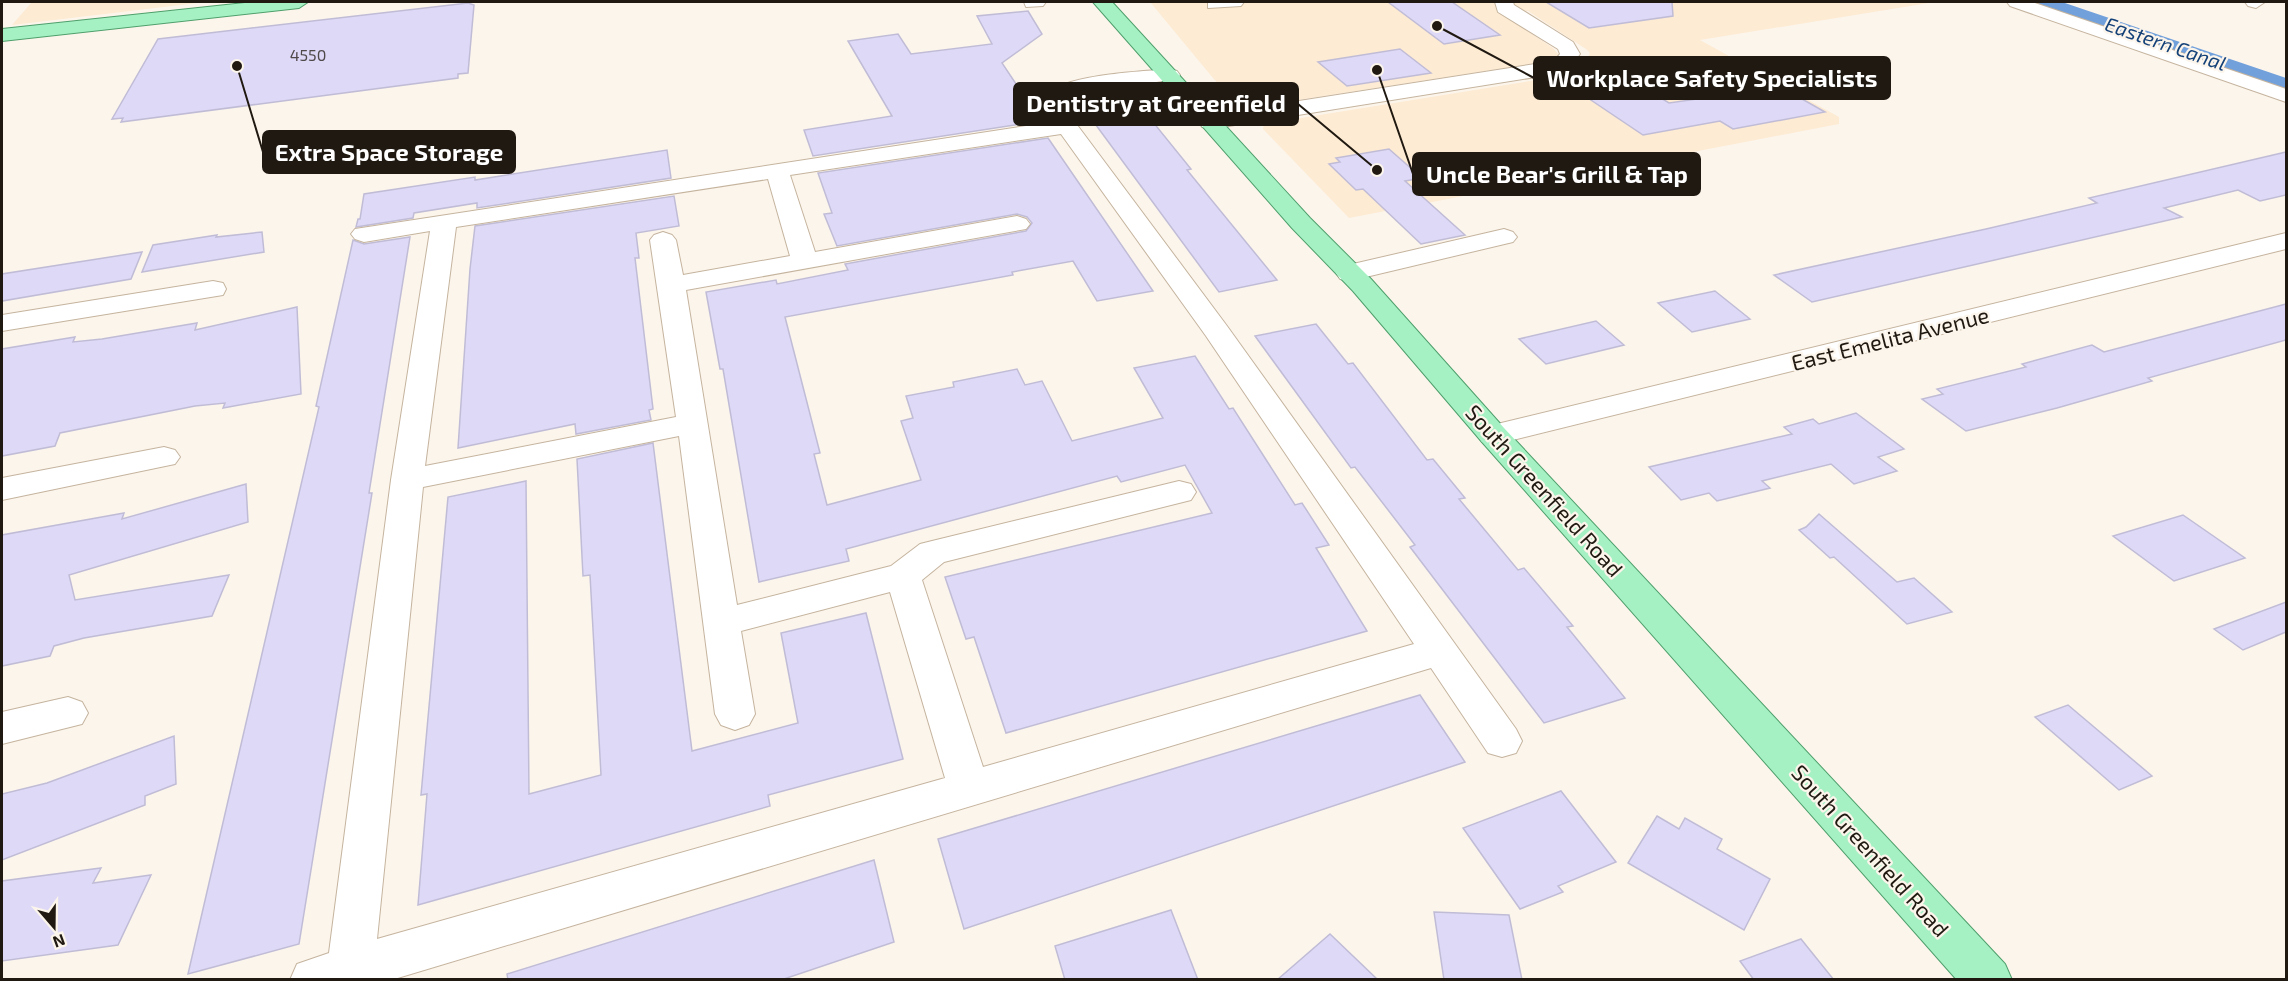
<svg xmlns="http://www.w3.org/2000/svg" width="2288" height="981" font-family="'Exo 2',sans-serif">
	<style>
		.built { fill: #fdebd3 }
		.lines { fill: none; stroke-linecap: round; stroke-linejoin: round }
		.canal { fill: #72a0db; fill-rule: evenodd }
		.building { fill: #ded9f7; stroke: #c0bcd6; stroke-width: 1.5 }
		.minor-casing { stroke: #c5b49e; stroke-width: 2 }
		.major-casing { stroke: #4f9f6b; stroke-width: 2 }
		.minor { fill: #fff; fill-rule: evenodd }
		.major { fill: #a5f1c4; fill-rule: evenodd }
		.labels { text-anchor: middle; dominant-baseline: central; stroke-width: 4.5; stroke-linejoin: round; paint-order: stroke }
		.far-number-label { font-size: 16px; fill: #4f494a }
		.far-water-label { font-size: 20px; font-style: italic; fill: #144178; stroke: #fcf5ec }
		.street-label { font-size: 22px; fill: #1f1911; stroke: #fcf5ec }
		.leader { fill: none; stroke: #1f1911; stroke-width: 2 }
		.callout-dot { fill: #1f1911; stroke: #fcf5ec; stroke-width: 2 }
		.callout { fill: #1f1911; stroke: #1f1911; stroke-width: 2 }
		.callout-label { font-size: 24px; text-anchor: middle; font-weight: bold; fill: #fff }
	</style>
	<rect width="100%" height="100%" fill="#fcf5ec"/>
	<!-- built -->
	<g class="built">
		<path d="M 32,2 L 206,2 L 12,25 Z"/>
		<path d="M 1150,2 L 1935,2 L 1700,40 L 1839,117 L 1839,124 L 1349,218 L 1263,129 L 1264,124 L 1568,75 L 1583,69 L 1590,53 L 1586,49 L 1528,11 L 1502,14 L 1553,48 L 1558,54 L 1556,60 L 1246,108 L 1238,105 L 1213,78 Z"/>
	</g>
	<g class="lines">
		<!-- canal -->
		<path class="canal" d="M 2037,2 L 2062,2 L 2286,78 L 2286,90 L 2040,6 Z"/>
	</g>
	<!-- building -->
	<g class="building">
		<path d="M 1388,2 L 1452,2 L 1500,35 L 1444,44 Z"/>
		<path d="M 1546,2 L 1672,2 L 1673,16 L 1589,28 Z"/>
		<path d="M 468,3 L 474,5 L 468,73 L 458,74 L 458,78 L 121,122 L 123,118 L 112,119 L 158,39 Z"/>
		<path d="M 1028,11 L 1042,34 L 1002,63 L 1041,121 L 813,156 L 804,130 L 892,116 L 848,41 L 898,34 L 911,54 L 992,44 L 977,16 Z"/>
		<path d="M 1400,49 L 1431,73 L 1347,86 L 1318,62 Z"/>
		<path d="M 1614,79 L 1630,89 L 1643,87 L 1669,103 L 1781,87 L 1825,112 L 1733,129 L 1720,121 L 1643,135 L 1570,86 Z"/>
		<path d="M 1122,90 L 1147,123 L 1153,122 L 1191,169 L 1187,170 L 1277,280 L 1219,292 L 1076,98 Z"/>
		<path d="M 1048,138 L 1153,291 L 1097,301 L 1073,261 L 1012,272 L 1013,275 L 785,317 L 820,453 L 814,454 L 827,505 L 921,480 L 901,421 L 913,418 L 906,396 L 954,387 L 953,382 L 1017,369 L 1025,385 L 1042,381 L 1072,441 L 1163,418 L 1134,368 L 1195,356 L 1229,409 L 1233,408 L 1295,505 L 1302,503 L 1329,545 L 1316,548 L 1367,631 L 1006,733 L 974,637 L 966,639 L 945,577 L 1212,513 L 1185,465 L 1121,482 L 1117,476 L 846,549 L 849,561 L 759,582 L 723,369 L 720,369 L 706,292 L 776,280 L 777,284 L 848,270 L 845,264 L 1026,231 L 1032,223 L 1027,217 L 1017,214 L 837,246 L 824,214 L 832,213 L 818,173 Z"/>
		<path d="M 1389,149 L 1422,178 L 1405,181 L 1465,235 L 1421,244 L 1363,189 L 1356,190 L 1329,164 L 1340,162 L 1336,158 Z"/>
		<path d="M 667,150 L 671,178 L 477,208 L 477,203 L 414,213 L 413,218 L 356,227 L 358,219 L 360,219 L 364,194 L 475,177 L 475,180 Z"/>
		<path d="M 2286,152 L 2286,195 L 2260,201 L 2238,190 L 2164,208 L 2182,217 L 1812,302 L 1774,275 L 1986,229 L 2097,203 L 2089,198 Z"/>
		<path d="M 674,196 L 679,226 L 636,233 L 639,258 L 635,258 L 653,409 L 649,410 L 651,420 L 576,434 L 575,424 L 458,448 L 470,269 L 475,226 Z"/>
		<path d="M 262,232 L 264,252 L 142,272 L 153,245 L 217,235 L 216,237 Z"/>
		<path d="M 410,237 L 369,493 L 372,493 L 299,944 L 188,974 L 319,407 L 316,406 L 353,240 L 364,244 Z"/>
		<path d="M 142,252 L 131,279 L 2,301 L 2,274 Z"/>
		<path d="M 1715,291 L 1750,319 L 1692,332 L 1658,303 Z"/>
		<path d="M 2286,304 L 2286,340 L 2148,378 L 2152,381 L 2057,408 L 1966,431 L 1922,399 L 1943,394 L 1937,389 L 2026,367 L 2022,364 L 2092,345 L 2104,352 Z"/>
		<path d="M 297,307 L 301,394 L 223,408 L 225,403 L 195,406 L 60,433 L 55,446 L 2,456 L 2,349 L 75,337 L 73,342 L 102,339 L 197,323 L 195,330 Z"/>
		<path d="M 1596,321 L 1624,345 L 1546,364 L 1519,339 Z"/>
		<path d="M 1316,324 L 1348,364 L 1353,363 L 1427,460 L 1433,459 L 1465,498 L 1459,499 L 1518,570 L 1524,568 L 1573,626 L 1567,627 L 1625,698 L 1544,723 L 1410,547 L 1415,545 L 1355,467 L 1351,468 L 1255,336 Z"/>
		<path d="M 1856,413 L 1904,449 L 1878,457 L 1897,471 L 1854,484 L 1831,464 L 1762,481 L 1770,488 L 1717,501 L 1709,493 L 1681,500 L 1649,467 L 1792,434 L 1784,427 L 1813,419 L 1819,424 Z"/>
		<path d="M 653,443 L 692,751 L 798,723 L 781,633 L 866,613 L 903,759 L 768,795 L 770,806 L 418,905 L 427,794 L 421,795 L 448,497 L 526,481 L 529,794 L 601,775 L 590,575 L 583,576 L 577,459 Z"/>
		<path d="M 246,484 L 248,522 L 69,575 L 75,600 L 229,575 L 212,616 L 84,638 L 54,646 L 50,656 L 2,666 L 2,535 L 124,513 L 122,519 Z"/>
		<path d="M 1819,514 L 1897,582 L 1914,578 L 1952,612 L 1907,624 L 1834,557 L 1830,558 L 1799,530 L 1806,527 Z"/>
		<path d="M 2183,515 L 2245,558 L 2174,581 L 2113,536 Z"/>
		<path d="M 2286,602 L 2286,632 L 2243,650 L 2214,629 Z"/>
		<path d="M 1420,695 L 1465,762 L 964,929 L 938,839 Z"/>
		<path d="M 2068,705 L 2152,776 L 2119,790 L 2035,717 Z"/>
		<path d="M 174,736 L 176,784 L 145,796 L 145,805 L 2,860 L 2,794 L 47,783 Z"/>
		<path d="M 1561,791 L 1616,862 L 1558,886 L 1563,892 L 1520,909 L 1463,828 Z"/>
		<path d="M 1657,816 L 1679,829 L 1685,818 L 1722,839 L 1717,849 L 1770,879 L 1744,930 L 1628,863 Z"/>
		<path d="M 874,860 L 894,942 L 781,980 L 508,980 L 507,974 Z"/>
		<path d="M 101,868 L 93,883 L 151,875 L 118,945 L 2,961 L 2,881 Z"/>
		<path d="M 1171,910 L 1198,980 L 1065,980 L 1055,946 Z"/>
		<path d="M 1434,912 L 1509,915 L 1522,980 L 1444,980 Z"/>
		<path d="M 1330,934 L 1378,980 L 1277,980 Z"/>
		<path d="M 1801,939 L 1834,980 L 1754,980 L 1740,961 Z"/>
	</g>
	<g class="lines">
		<defs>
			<g id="minor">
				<path d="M 1024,2 L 1046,2 L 1043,6 L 1026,7 Z"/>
				<path d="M 1208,2 L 1244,2 L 1241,6 L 1208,8 Z"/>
				<path d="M 1495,2 L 1513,2 L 1514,5 L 1573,42 L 1580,54 L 1568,69 L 1542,76 L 1210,129 L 1202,127 L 1199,122 L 1202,117 L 1210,115 L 1554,61 L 1560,54 L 1558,49 L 1498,12 Z"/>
				<path d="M 2007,2 L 2032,2 L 2286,89 L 2286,102 L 2010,6 Z"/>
				<path d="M 2245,2 L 2265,2 L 2256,8 L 2248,6 Z"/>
				<path d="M 1170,69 L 1177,71 L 1180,75 L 1177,79 L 1087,92 L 1060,102 L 1227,326 L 1516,729 L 1522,741 L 1516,753 L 1502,757 L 1488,753 L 1431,668 L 391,980 L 290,980 L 297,964 L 329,953 L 391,480 L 430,231 L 364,242 L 355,239 L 351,234 L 355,229 L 1052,122 L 1037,101 C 1056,74 1139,72 1170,69 ZM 1061,134 L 1206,336 L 1414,644 L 983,767 L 922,580 L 944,562 L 1191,500 L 1196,492 L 1191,484 L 1179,481 L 932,541 L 920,544 L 891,566 L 737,605 L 686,290 L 1026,229 L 1030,224 L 1026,219 L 1017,216 L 815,252 L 790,175 ZM 768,179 L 790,256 L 683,275 L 676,240 L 672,235 L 663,232 L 654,235 L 650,240 L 676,417 L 425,466 L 456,227 ZM 679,436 L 715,714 L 721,725 L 735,730 L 749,725 L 755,714 L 741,631 L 890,592 L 945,778 L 377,939 L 423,487 Z"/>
				<path d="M 1504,229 L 1513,232 L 1517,237 L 1513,242 L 1349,281 L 1340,279 L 1336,273 L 1340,267 Z"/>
				<path d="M 2286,233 L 2286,249 L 1493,445 L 1482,442 L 1477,435 L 1482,428 L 1493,425 Z"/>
				<path d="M 213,281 L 223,283 L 226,289 L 223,295 L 2,331 L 2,315 Z"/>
				<path d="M 164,447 L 175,450 L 180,457 L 175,464 L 2,500 L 2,478 Z"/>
				<path d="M 68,697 L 82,702 L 88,713 L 82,724 L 2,744 L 2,712 Z"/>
			</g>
			<g id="major">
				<path d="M 254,2 L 308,2 L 299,8 L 2,41 L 2,29 Z"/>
				<path d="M 1093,2 L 1112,2 L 1310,218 L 1371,279 L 1504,428 L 2005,964 L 2012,980 L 1957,980 L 1482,442 L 1353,291 L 1292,228 Z"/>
			</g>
		</defs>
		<!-- minor casing -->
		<use href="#minor" class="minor-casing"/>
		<!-- major casing -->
		<use href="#major" class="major-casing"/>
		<!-- minor -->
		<use href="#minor" class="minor"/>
		<!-- major -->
		<use href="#major" class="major"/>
	</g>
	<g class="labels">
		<!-- far-number labels -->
		<g class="far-number-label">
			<text x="308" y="54">4550</text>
		</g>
		<!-- far-water labels -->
		<g class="far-water-label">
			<text transform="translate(2166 43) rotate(19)">Eastern Canal</text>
		</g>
		<!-- street labels -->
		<g class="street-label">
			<text transform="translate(1890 338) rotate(-14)">East Emelita Avenue</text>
			<text transform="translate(1545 490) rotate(48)">South Greenfield Road</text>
			<text transform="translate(1871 850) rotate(48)">South Greenfield Road</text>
		</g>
	</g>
	<!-- callouts -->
	<path class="leader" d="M1437 26L1534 78M1377 170L1298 104M237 66L263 152M1377 70L1413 174"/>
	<g class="callout-dot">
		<circle cx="1437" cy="26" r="6"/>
		<circle cx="1377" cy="170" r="6"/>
		<circle cx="237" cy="66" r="6"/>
		<circle cx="1377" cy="70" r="6"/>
	</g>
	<g class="callout">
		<rect x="1534" y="57" width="356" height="42" rx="6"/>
		<rect x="1014" y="83" width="284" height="42" rx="6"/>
		<rect x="263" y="131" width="252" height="42" rx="6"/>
		<rect x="1413" y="153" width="287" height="42" rx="6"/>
	</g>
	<g class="callout-label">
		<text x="1712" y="87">Workplace Safety Specialists</text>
		<text x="1156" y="112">Dentistry at Greenfield</text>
		<text x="389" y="161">Extra Space Storage</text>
		<text x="1557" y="183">Uncle Bear's Grill &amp; Tap</text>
	</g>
	<!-- border -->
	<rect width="2288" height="981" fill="none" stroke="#1f1911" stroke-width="6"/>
	<!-- north arrow -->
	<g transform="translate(54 927) rotate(160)" stroke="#fcf5ec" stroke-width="4.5" paint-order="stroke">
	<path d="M0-4.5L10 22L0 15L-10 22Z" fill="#1f1911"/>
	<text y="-9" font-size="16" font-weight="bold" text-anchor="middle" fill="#1f1911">N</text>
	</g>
</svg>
